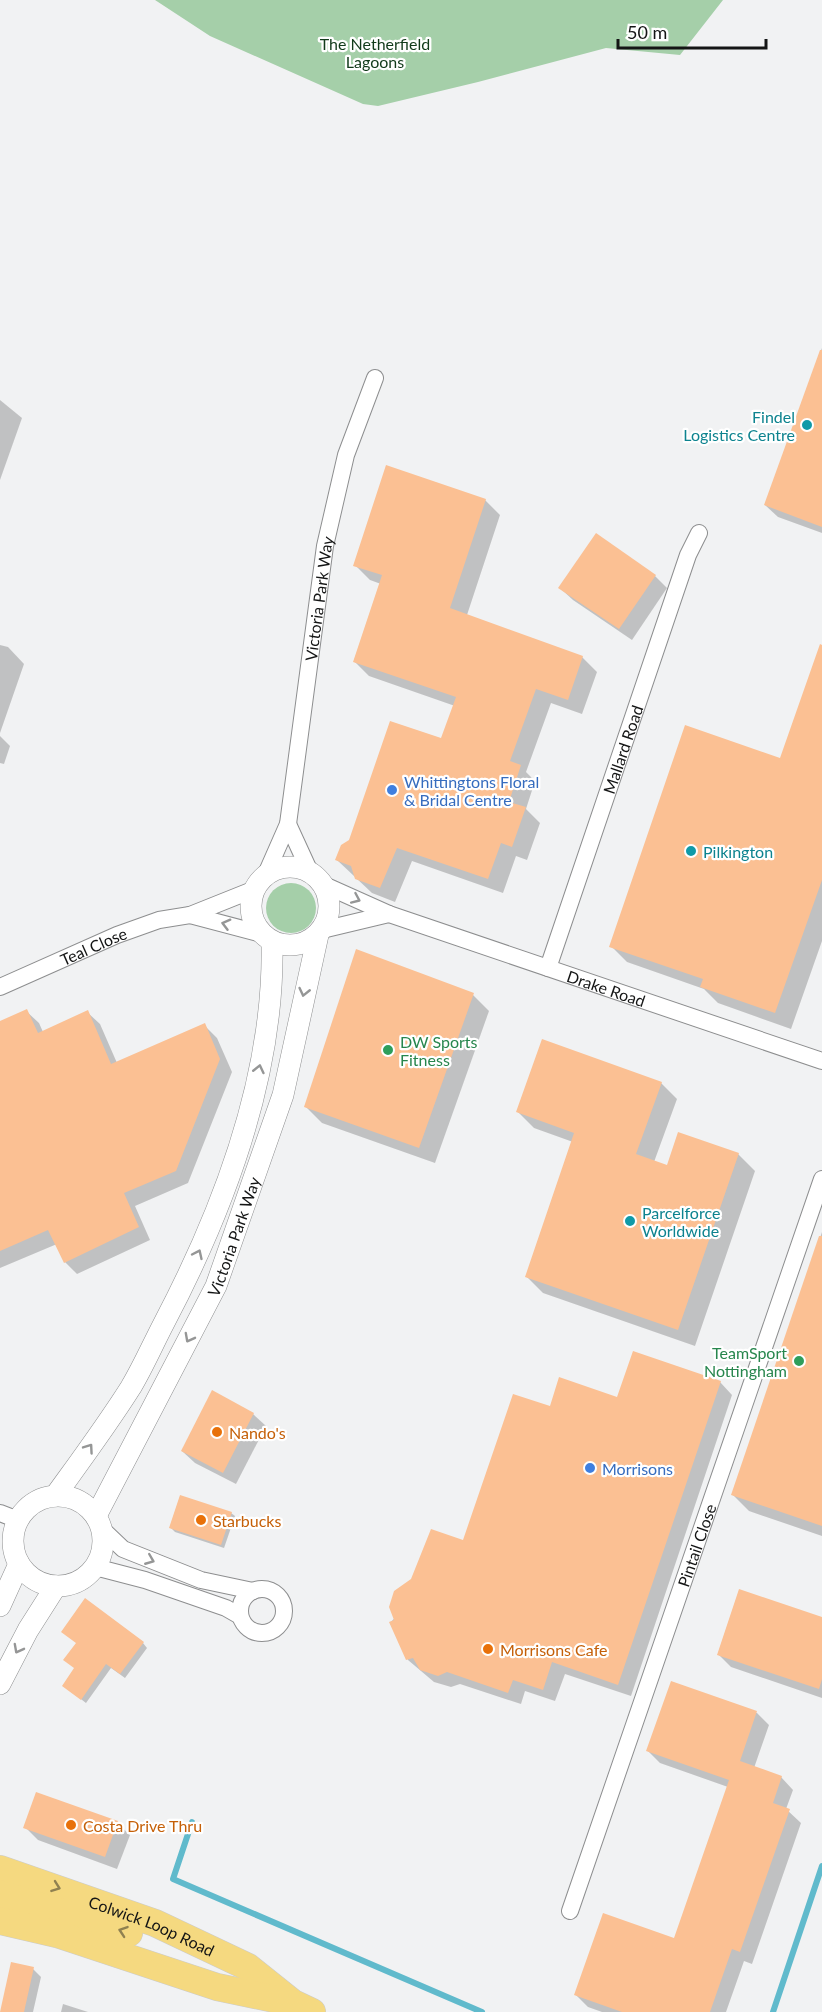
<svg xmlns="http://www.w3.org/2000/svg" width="822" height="2012" font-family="Lato,sans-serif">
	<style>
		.green { fill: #a5cfa9 }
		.shadow { fill: #0003 }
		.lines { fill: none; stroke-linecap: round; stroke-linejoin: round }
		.stream { stroke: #60bacc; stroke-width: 6 }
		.building { fill: #fbc093 }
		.minor-casing { stroke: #8d8e8f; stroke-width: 18 }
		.tertiary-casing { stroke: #8d8e8f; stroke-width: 22 }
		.primary-casing { stroke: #cbcccc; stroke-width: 28 }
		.minor { stroke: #fff; stroke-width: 16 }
		.tertiary { stroke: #fff; stroke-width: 21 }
		.primary { stroke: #f5d980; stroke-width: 27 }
		.oneway { stroke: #959696 }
		.oneway2 { stroke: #908150 }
		.culture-dot { fill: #0f9aa8; stroke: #fff; stroke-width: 2 }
		.shop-dot { fill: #3f7fe0; stroke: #fff; stroke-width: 2 }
		.leisure-dot { fill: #2e9e5b; stroke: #fff; stroke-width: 2 }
		.food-dot { fill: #e8710a; stroke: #fff; stroke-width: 2 }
		.labels { text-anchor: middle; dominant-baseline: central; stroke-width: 4.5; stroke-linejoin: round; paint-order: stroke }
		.park-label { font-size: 16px; fill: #113a1a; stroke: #fff }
		.culture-label { font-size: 16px; fill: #0d838f; stroke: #fff; text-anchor: start }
		.street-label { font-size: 16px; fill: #141515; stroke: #fff }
		.shop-label { font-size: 16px; fill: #366cbe; stroke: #fff; text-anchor: start }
		.leisure-label { font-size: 16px; fill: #27864d; stroke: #fff; text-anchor: start }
		.food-label { font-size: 16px; fill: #c56008; stroke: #fff; text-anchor: start }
	</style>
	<rect width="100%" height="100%" fill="#f1f2f3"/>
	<!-- green -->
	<g class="green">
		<path d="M 155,0 L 723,0 L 680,55 L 606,48 L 478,82 L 378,106 L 363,104 L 210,36 Z"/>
		<circle cx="291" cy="908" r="25"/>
	</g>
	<!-- shadow -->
	<g class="shadow">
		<path d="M 822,348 L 822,533 L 778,517 L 765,505 Z"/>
		<path d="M 0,400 L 22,418 L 0,480 Z"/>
		<path d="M 485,500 L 500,515 L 467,615 L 582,657 L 597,672 L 582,714 L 551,703 L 526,772 L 535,781 L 526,809 L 540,823 L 527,860 L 516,856 L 503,893 L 412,861 L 395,902 L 372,893 L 337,860 L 350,841 L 442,740 L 455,706 L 369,676 L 354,661 L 381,584 L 370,580 L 355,565 Z"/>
		<path d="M 655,576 L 667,588 L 632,640 L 573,600 L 560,588 Z"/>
		<path d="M 0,645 L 8,647 L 24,664 L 0,733 Z"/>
		<path d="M 822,653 L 822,941 L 791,1029 L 718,1003 L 704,989 L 627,962 L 611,946 L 781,759 Z"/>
		<path d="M 0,736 L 10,746 L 4,764 L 0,763 Z"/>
		<path d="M 473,995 L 489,1011 L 435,1163 L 322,1123 L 306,1107 Z"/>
		<path d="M 26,1011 L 39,1023 L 43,1032 L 87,1012 L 100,1024 L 117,1063 L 204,1025 L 217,1038 L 232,1072 L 188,1183 L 135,1206 L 150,1240 L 77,1274 L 65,1262 L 57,1244 L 0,1268 L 0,1023 Z"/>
		<path d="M 661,1083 L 677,1099 L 654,1162 L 667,1167 L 738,1154 L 755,1171 L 695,1346 L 543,1293 L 527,1277 L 573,1142 L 534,1128 L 518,1112 Z"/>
		<path d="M 822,1232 L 822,1536 L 749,1511 L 733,1495 Z"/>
		<path d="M 720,1382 L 732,1395 L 631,1696 L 565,1674 L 555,1701 L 525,1691 L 521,1704 L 460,1684 L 451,1687 L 434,1682 L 408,1660 L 390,1623 L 464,1542 L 551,1408 Z"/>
		<path d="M 253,1414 L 266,1426 L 236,1484 L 195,1463 L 182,1451 Z"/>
		<path d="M 231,1513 L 235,1516 L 224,1548 L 175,1532 L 171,1528 Z"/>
		<path d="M 822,1619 L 822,1698 L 731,1667 L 718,1654 Z"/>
		<path d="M 77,1643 L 143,1643 L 147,1648 L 125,1678 L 111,1668 L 86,1703 L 64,1686 L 76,1669 Z"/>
		<path d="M 672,1682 L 757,1713 L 769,1725 L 754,1768 L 781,1777 L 793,1790 L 786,1809 L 801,1823 L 752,1964 L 744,1961 L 726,2012 L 602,2012 L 588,2007 L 576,1995 L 675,1939 L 728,1787 L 660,1763 L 648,1751 Z"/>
		<path d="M 117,1823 L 130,1835 L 117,1869 L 38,1840 L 25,1827 Z"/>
		<path d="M 33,1969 L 41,1977 L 33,2012 L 1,2012 Z"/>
		<path d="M 63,2004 L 88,2012 L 61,2012 Z"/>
	</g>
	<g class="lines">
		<!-- stream -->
		<g class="stream">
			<path d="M 192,1822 L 173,1879 L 482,2012"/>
			<path d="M 773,2012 L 822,1866"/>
		</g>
	</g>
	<!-- building -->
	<g class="building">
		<path d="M 820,350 L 822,350 L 822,527 L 764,505 Z"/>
		<path d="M 386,465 L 486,499 L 450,608 L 583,656 L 568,700 L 536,689 L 510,761 L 521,765 L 509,802 L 526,807 L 512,847 L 501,843 L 488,879 L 397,848 L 380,888 L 355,879 L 351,866 L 335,860 L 341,845 L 349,840 L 390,721 L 441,738 L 456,697 L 353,662 L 382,575 L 353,566 Z"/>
		<path d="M 596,533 L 656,575 L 619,629 L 558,588 Z"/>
		<path d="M 820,644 L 822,645 L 822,880 L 775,1013 L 700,987 L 703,979 L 609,947 L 685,725 L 780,758 Z"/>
		<path d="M 356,949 L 474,993 L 419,1148 L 304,1107 Z"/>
		<path d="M 27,1009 L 38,1033 L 88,1010 L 111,1064 L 205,1023 L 220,1059 L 176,1171 L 124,1193 L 139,1227 L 64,1263 L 48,1230 L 0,1251 L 0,1021 Z"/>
		<path d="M 542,1039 L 662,1082 L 636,1154 L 667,1165 L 678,1132 L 739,1153 L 678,1330 L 525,1277 L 574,1133 L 516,1112 Z"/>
		<path d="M 819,1236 L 822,1236 L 822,1526 L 731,1495 Z"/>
		<path d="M 633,1351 L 721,1381 L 618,1685 L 552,1662 L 543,1690 L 513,1680 L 508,1693 L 447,1672 L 438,1676 L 420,1670 L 413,1658 L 406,1660 L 389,1622 L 394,1620 L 389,1607 L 394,1591 L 411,1579 L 431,1529 L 463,1540 L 513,1394 L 550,1406 L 559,1377 L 617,1397 Z"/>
		<path d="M 212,1390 L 254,1413 L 223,1473 L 181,1451 Z"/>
		<path d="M 180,1495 L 232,1512 L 221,1545 L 169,1528 Z"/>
		<path d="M 739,1589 L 822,1617 L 822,1679 L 819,1689 L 717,1655 Z"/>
		<path d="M 85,1598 L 144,1642 L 120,1674 L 106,1664 L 81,1700 L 62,1686 L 74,1668 L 63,1660 L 76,1643 L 61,1632 Z"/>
		<path d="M 671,1681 L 757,1711 L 740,1761 L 782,1776 L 773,1803 L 790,1809 L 740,1952 L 732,1949 L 710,2012 L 622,2012 L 574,1995 L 603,1913 L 674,1938 L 729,1780 L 646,1751 Z"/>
		<path d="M 36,1792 L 118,1821 L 105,1857 L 23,1828 Z"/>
		<path d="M 11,1962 L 34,1967 L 24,2012 L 0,2012 Z"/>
	</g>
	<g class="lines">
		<defs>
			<g id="minor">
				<path d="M 288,824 L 310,872"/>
				<path id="s1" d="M 266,874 L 288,824 L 325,546 L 346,455 L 375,378"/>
				<path id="s2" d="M 322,884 L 389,914 L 822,1061"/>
				<path d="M 190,915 L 262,934"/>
				<path d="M 322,930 L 389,914"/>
				<path id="s3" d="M 548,968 L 688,555 L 699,533"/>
				<path id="s4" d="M 0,987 L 117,935 L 159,920 L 190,915 L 255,889"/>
				<path d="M 0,1513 L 18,1520"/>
				<path d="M 102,1529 L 123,1549 L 201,1580 L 253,1591"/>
				<path d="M 95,1567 L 145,1580 L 226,1608 L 240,1616"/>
				<circle cx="262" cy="1611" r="22"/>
				<path id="s5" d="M 570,1911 L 822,1179"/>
			</g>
			<g id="tertiary">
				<circle cx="290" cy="906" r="39"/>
				<path d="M 55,1496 C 81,1460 107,1425 131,1387 C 143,1367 153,1344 164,1323 C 225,1207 275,1074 272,942"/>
				<circle cx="58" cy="1541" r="45"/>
				<path id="s6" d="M 96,1516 L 216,1286 L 283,1095 L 318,935"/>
				<path d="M 0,1606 L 19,1564"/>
				<path d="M 0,1684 L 28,1630 L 56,1586"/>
			</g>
			<g id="primary">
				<path id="s7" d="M 0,1869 L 155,1923 L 248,1967 L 293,2003 L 312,2012"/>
				<path d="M 0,1894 L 129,1933"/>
				<path d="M 0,1921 L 57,1934 L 217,1987 L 289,2002"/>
			</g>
		</defs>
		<!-- minor casing -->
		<use href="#minor" class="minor-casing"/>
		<!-- tertiary casing -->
		<use href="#tertiary" class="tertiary-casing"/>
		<!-- primary casing -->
		<use href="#primary" class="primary-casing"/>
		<!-- minor -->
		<use href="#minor" class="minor"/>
		<!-- tertiary -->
		<use href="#tertiary" class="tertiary"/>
		<!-- primary -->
		<use href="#primary" class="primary"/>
	</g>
	<!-- one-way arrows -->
	<defs><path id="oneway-chevron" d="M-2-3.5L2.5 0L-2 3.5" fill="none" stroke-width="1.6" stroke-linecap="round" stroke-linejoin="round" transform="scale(1.5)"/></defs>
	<g class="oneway">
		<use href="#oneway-chevron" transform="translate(356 899) rotate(24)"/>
		<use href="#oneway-chevron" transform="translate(226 924) rotate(-165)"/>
		<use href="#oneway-chevron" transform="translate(304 992) rotate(103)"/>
		<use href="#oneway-chevron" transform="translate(259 1069) rotate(-77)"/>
		<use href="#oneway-chevron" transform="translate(198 1254) rotate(-65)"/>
		<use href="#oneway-chevron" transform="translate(189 1338) rotate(118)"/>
		<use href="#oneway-chevron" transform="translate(89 1448) rotate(-55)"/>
		<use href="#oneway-chevron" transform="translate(150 1560) rotate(22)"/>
		<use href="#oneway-chevron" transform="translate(18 1649) rotate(118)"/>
	</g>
	<g class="oneway2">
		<use href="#oneway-chevron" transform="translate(56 1887) rotate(20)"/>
		<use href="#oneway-chevron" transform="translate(123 1931) rotate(-161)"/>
	</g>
	<!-- markers -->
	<g class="culture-dot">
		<circle cx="807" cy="425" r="6"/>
		<circle cx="691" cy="851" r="6"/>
		<circle cx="630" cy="1221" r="6"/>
	</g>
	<g class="shop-dot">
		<circle cx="392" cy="790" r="6"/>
		<circle cx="590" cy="1468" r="6"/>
	</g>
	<g class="leisure-dot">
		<circle cx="388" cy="1050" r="6"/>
		<circle cx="799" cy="1361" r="6"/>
	</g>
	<g class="food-dot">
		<circle cx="217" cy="1432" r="6"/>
		<circle cx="201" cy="1520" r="6"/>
		<circle cx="488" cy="1649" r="6"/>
		<circle cx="71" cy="1825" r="6"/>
	</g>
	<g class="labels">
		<!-- park labels -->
		<g class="park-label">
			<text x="375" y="43">The Netherfield<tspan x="375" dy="18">Lagoons</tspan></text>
		</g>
		<!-- culture labels -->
		<g class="culture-label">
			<text x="795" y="416" text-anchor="end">Findel<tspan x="795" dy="18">Logistics Centre</tspan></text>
			<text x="703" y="851">Pilkington</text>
			<text x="642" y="1212">Parcelforce<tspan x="642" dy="18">Worldwide</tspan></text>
		</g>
		<!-- street labels -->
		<g class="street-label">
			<text stroke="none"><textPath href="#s1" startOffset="282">Victoria Park Way</textPath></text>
			<text stroke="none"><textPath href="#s3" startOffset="231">Mallard Road</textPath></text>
			<text stroke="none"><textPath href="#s4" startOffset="102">Teal Close</textPath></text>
			<text stroke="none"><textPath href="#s2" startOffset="303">Drake Road</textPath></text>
			<text stroke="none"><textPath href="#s6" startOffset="312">Victoria Park Way</textPath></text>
			<text stroke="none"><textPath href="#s5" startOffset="387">Pintail Close</textPath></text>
			<text stroke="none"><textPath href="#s7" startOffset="162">Colwick Loop Road</textPath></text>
		</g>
		<!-- shop labels -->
		<g class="shop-label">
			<text x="404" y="781">Whittingtons Floral<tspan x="404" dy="18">&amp; Bridal Centre</tspan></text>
			<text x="602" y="1468">Morrisons</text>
		</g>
		<!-- leisure labels -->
		<g class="leisure-label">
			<text x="400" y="1041">DW Sports<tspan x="400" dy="18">Fitness</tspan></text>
			<text x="787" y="1352" text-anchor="end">TeamSport<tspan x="787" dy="18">Nottingham</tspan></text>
		</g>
		<!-- food labels -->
		<g class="food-label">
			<text x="229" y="1432">Nando's</text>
			<text x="213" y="1520">Starbucks</text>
			<text x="500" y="1649">Morrisons Cafe</text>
			<text x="83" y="1825">Costa Drive Thru</text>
		</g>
	</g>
	<!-- scale -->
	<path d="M618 39v9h148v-9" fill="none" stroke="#141515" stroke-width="3"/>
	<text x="627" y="39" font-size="18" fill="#141515" stroke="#ffffff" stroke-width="4.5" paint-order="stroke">50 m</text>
</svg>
